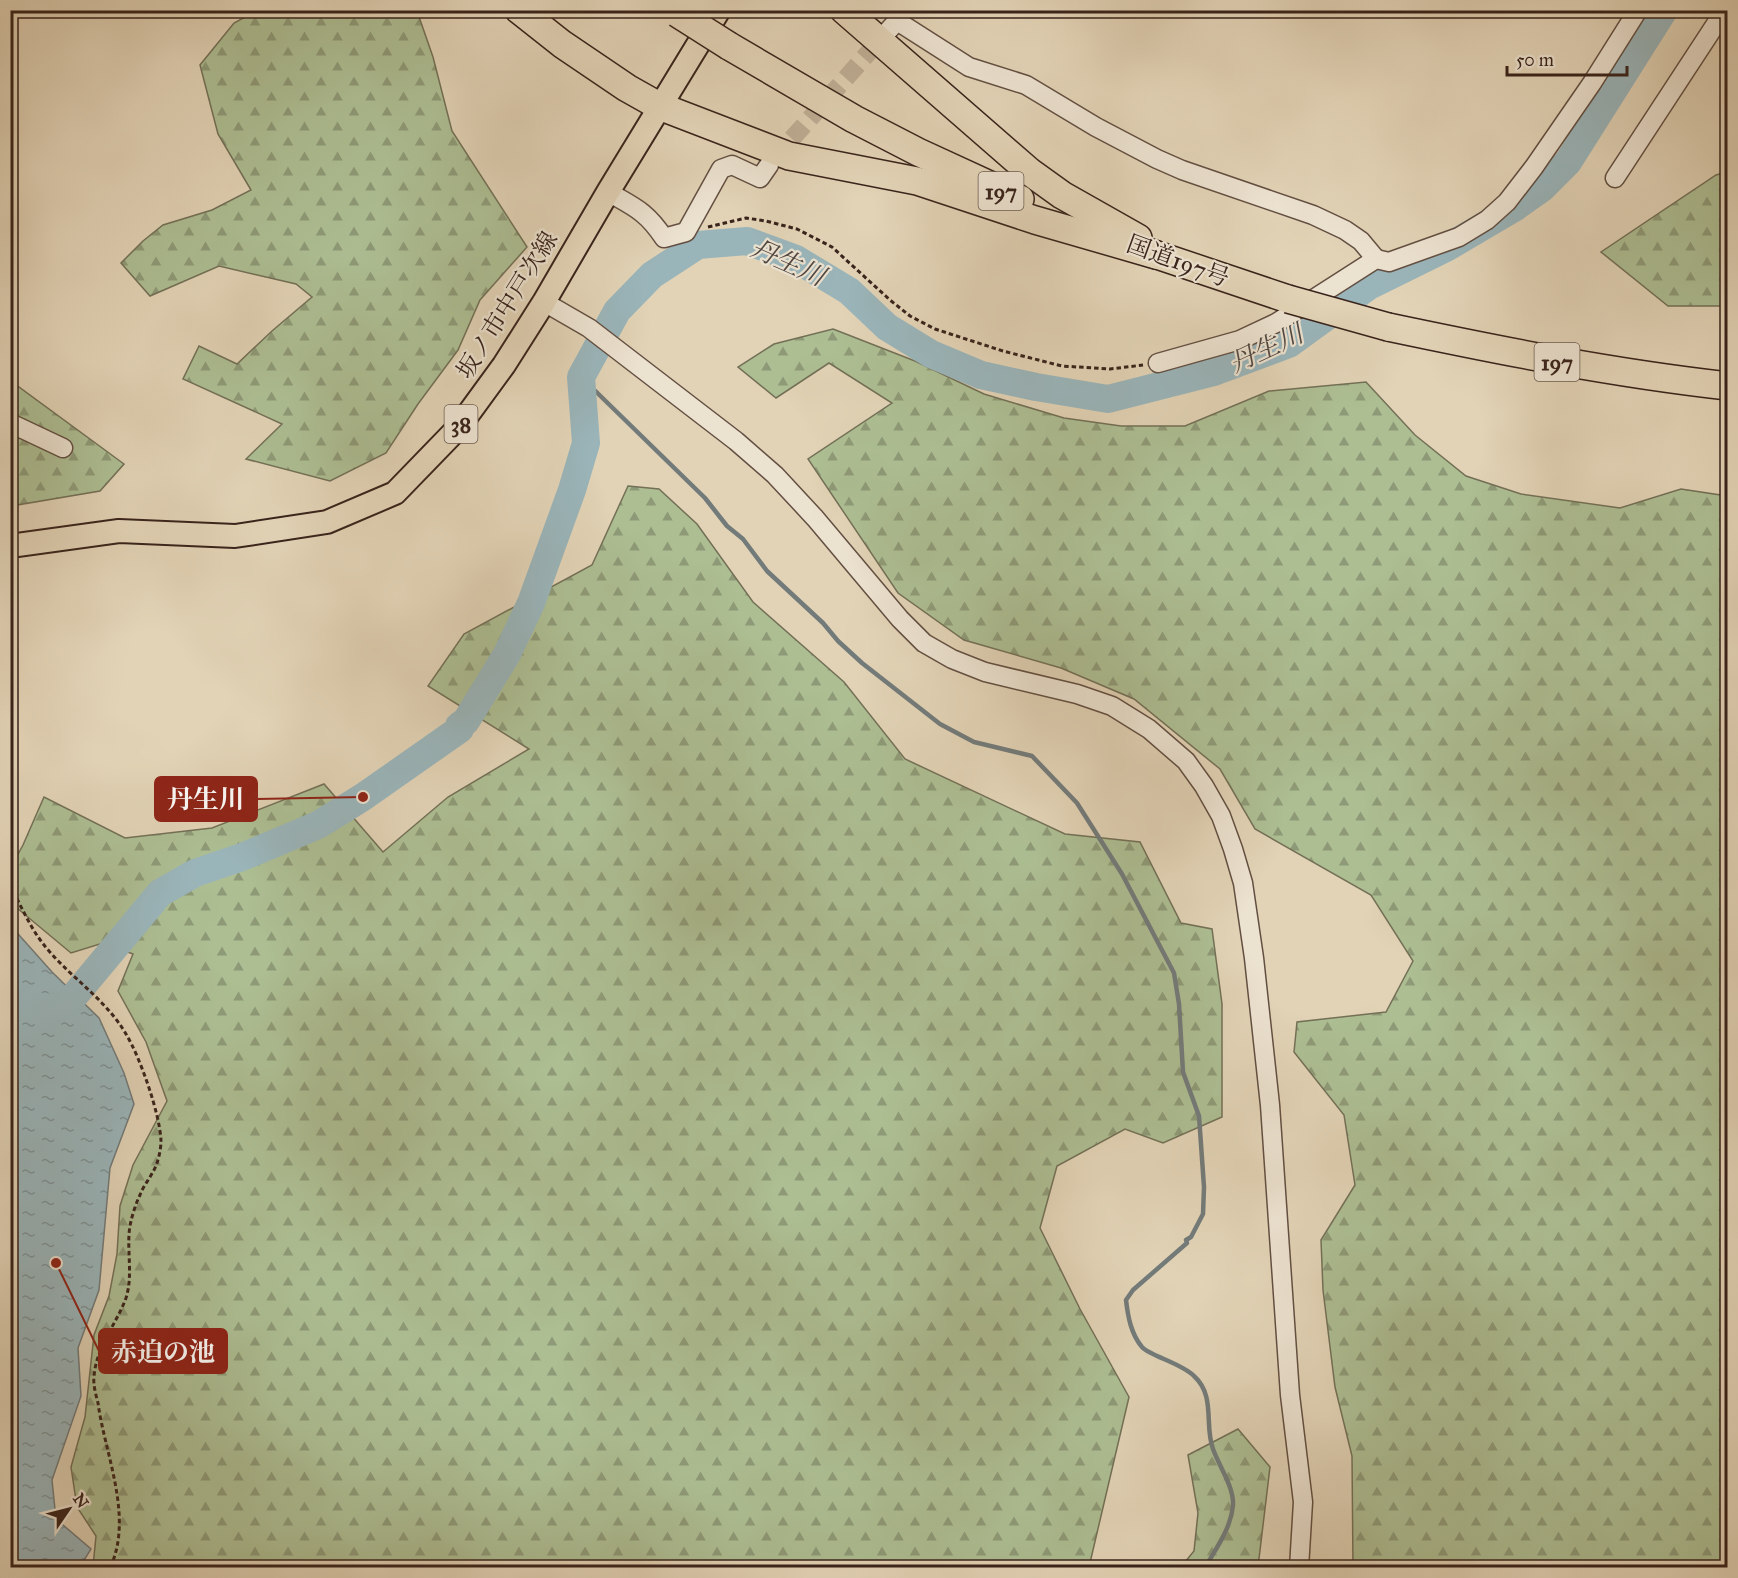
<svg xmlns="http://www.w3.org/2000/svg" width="1738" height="1578" font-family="'IM FELL Great Primer','Noto Serif JP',serif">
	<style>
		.forest { fill: url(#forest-firs); stroke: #737057; stroke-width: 1.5 }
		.water { fill: url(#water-ripples); stroke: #737b7a; stroke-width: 1.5 }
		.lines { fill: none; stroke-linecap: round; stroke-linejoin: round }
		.stream { stroke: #737b7a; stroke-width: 4.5 }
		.river { stroke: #9ab5ba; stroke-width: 28 }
		.minor-tunnel { stroke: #c0b097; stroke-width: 18; stroke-dasharray: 18 9; stroke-linecap: butt }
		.minor-casing { stroke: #634f42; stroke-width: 21 }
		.major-casing { stroke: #39231b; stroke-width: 26 }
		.highway-casing { stroke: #39231b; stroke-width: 30 }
		.path { stroke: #39231b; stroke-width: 3; stroke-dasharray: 4.5 3; stroke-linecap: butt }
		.minor { stroke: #ece2d0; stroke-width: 18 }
		.major { stroke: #e2d3b6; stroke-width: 22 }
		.highway { stroke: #e2d3b6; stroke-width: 27 }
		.highway-bridge-casing { stroke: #39231b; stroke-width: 30; stroke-linecap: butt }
		.highway-bridge { stroke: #e2d3b6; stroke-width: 27 }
		.labels { text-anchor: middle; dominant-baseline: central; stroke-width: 4.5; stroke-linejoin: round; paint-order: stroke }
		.shield { fill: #ece2d0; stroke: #6f5c51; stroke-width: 1.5 }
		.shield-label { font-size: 22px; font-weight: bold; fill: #39231b }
		.street-label { font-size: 24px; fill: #39231b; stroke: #ece2d0 }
		.water-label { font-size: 26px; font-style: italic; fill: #514843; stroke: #ece2d0 }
		.leader { fill: none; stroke: #8f2418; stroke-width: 2 }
		.callout-dot { fill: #8f2418; stroke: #ece2d0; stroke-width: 2 }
		.callout { fill: #8f2418; stroke: #8f2418; stroke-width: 2 }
		.callout-label { font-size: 26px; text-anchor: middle; font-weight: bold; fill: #fff }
	</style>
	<defs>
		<pattern id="forest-firs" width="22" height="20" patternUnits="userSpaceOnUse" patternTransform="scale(1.5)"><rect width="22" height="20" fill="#adbe93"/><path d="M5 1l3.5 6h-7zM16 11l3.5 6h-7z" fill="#8e9a77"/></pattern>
		<pattern id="water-ripples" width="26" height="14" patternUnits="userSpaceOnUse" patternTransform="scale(1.5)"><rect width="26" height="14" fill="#9ab5ba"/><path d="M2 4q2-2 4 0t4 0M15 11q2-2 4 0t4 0" fill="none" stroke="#7f9396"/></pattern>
	</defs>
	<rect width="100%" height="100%" fill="#e2d3b6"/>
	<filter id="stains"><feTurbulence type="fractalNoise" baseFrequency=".00333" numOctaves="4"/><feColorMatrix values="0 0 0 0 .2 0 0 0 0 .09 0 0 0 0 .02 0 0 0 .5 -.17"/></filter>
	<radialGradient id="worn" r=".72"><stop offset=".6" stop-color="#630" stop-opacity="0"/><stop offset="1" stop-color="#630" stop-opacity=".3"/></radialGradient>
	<!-- forest -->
	<g class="forest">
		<path d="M 258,10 L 417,11 L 433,57 L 452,131 L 527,247 L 480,300 L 458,350 L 418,404 L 386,453 L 330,481 L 246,459 L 282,424 L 183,379 L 199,346 L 237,364 L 272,331 L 312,297 L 296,284 L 219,266 L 150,296 L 121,263 L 143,241 L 163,225 L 212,210 L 251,190 L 218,134 L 200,65 L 234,23 Z"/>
		<path d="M 1727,172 L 1727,306 L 1668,306 L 1601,252 L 1716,175 Z"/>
		<path d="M 833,329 L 915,361 L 984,394 L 1064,418 L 1121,426 L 1185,426 L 1269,391 L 1366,382 L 1415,435 L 1466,476 L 1521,494 L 1620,508 L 1681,489 L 1727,496 L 1727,1567 L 1353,1567 L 1352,1456 L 1335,1387 L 1323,1290 L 1321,1240 L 1355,1185 L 1344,1115 L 1294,1052 L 1297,1022 L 1386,1012 L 1413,961 L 1371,895 L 1255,829 L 1220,769 L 1134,699 L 1061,668 L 964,640 L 898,593 L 808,459 L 892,403 L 829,363 L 776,398 L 738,367 L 774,344 Z"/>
		<path d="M 10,359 L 15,384 L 124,464 L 100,491 L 11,506 Z"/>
		<path d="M 628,486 L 659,489 L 697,524 L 753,602 L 844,682 L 905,759 L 1065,834 L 1140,842 L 1181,923 L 1212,929 L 1222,1004 L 1222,1117 L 1163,1143 L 1125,1129 L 1057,1166 L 1040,1228 L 1080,1309 L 1129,1397 L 1089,1567 L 93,1567 L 96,1536 L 77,1507 L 71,1467 L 85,1417 L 94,1335 L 109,1296 L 117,1254 L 120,1206 L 133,1165 L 167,1101 L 146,1042 L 118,991 L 133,954 L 103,943 L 71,953 L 11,903 L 11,867 L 23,845 L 44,797 L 125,838 L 212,828 L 324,784 L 383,852 L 448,797 L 529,749 L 428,686 L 464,634 L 592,565 Z"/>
		<path d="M 1238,1429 L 1270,1467 L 1258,1567 L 1181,1567 L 1194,1551 L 1198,1513 L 1188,1455 Z"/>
	</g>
	<!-- water -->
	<path class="water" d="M 11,926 L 52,972 L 99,1018 L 124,1073 L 134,1104 L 110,1168 L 99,1290 L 78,1348 L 81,1396 L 52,1480 L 56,1519 L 91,1549 L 80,1567 L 11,1567 Z"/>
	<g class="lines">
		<!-- stream -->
		<path class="stream" d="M 581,377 L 705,498 L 727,526 L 743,539 L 767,571 L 823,623 L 838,641 L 862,663 L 940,724 L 974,742 L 1032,756 L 1077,803 L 1122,874 L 1174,973 L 1179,1004 L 1183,1072 L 1199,1116 L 1204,1187 L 1203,1214 L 1191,1237 L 1186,1240 L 1187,1243 L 1133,1290 L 1126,1300 C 1128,1317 1131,1334 1142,1347 C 1150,1356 1181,1363 1194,1376 C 1216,1396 1204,1425 1213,1449 C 1219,1466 1234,1487 1233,1505 C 1231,1529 1216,1548 1205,1568"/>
		<!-- river -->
		<path class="river" d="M 10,1008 L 65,1007 L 160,893 L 195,873 L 242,857 L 318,825 L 363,797 L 460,729 L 459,726 L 466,721 L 507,654 L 531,603 L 572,490 L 586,443 L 581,377 L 617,311 L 652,275 L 698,245 L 747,241 L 796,259 L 849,291 L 887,327 L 931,354 L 981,375 L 1036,387 L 1108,399 L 1214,372 L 1289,344 L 1369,286 L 1446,248 L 1514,208 L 1542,188 L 1568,162 L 1664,10"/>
		<!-- minor-tunnel -->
		<path class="minor-tunnel" d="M 774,159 L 885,34"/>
		<defs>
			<g id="minor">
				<path d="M 887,32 L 897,21 L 969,67 L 1026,85 L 1096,127 L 1157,159 L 1182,170 L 1313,215 L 1345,230 L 1361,241 L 1376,259"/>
				<path d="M 1615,178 L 1725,10"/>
				<path d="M 608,192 C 634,207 646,211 664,238 L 686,232 L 721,169 L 732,165 L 760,178 L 769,165"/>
				<path d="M 544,302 L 589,328 L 736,441 L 775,475 L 815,518 L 900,619 L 924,643 L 952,659 L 985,672 L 1077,694 L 1112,706 L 1149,729 L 1186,761 L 1204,786 L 1221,816 L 1233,849 L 1243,883 L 1254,958 L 1270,1105 L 1290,1395 L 1303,1502 L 1299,1568"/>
				<path d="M 1158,363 L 1240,340 L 1276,323 L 1376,259 L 1389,262 L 1459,237 L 1487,220 L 1507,202 L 1534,167 L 1592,83 L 1638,10"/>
				<path d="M 10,423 L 63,448"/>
			</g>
			<path id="major" d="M 10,546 L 119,531 L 235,536 L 327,522 L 395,493 L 458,428 L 504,365 L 544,302 L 608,192 L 719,10"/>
			<g id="highway">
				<path d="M 519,10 L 562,44 L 627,88 L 659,106 L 789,156 L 917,181 L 1035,220 L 1156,255"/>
				<path d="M 844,10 L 1030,172 L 1062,195 L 1138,238"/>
				<path d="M 729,46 L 854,119 L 918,152 L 1020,199"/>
				<path d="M 1139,249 L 1288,299"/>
				<path d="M 1388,327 C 1502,351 1612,373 1728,386"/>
			</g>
		</defs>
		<!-- minor casing -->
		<use href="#minor" class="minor-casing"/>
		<!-- major casing -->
		<use href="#major" class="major-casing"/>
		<!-- highway casing -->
		<use href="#highway" class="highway-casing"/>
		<!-- path -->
		<g class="path">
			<path d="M 708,227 L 746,218 L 766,221 L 797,229 L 832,247 L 890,300 L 910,316 L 935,329 L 1003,351 L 1062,366 L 1110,369 L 1143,365"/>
			<path d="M 10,885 C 22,908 32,932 49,951 C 74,980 106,1000 126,1034 C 140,1057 160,1114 161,1141 C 161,1148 159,1157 157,1163 C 153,1175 144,1184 140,1195 C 136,1203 133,1213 131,1221 C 125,1245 134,1273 126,1298 C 116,1325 96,1347 94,1377 C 93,1385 96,1395 98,1403 C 105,1455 134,1517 110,1568"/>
		</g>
		<!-- minor -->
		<use href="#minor" class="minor"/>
		<!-- major -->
		<use href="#major" class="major"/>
		<!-- highway -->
		<use href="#highway" class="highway"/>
		<defs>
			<g id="highway-bridge">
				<path d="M 677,13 L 729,46"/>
				<path d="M 1288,299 L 1388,327"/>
			</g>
		</defs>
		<!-- highway-bridge casing -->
		<use href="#highway-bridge" class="highway-bridge-casing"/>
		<!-- highway-bridge -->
		<use href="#highway-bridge" class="highway-bridge"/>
	</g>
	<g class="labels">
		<!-- shield labels -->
		<g class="shield">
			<rect x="978.5" y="172" width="45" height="38" rx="4.5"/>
			<rect x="1534.5" y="343" width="45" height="38" rx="4.5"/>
			<rect x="444.5" y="405" width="33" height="38" rx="4.5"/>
		</g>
		<g class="shield-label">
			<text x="1001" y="191">197</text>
			<text x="1557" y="362">197</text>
			<text x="461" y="424">38</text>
		</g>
		<!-- street labels -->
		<g class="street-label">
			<text transform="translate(1178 261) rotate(20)">国道197号</text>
			<text transform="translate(507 305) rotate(-58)">坂ノ市中戸次線</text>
		</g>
		<!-- water labels -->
		<g class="water-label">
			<text transform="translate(788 262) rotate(24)">丹生川</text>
			<text transform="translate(1266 348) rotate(-25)">丹生川</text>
		</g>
	</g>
	<!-- callouts -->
	<path class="leader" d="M363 797L257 799M56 1263L99 1351"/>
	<g class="callout-dot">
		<circle cx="363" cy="797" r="6"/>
		<circle cx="56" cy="1263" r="6"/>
	</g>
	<g class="callout">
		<rect x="155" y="777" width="102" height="44" rx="6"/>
		<rect x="99" y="1329" width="128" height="44" rx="6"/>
	</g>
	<g class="callout-label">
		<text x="206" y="808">丹生川</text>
		<text x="163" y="1361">赤迫の池</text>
	</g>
	<!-- margin -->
	<rect width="1738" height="1578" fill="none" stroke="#e2d3b6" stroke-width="36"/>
	<rect x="12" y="12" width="1714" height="1554" fill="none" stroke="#39231b" stroke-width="3"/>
	<rect x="18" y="18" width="1702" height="1542" fill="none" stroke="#39231b" stroke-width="1.5"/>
	<!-- north arrow -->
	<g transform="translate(69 1509) rotate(55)" stroke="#ece2d0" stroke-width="4.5" paint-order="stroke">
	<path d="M0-4.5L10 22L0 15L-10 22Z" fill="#39231b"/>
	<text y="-9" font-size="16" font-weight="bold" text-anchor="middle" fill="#39231b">N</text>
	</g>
	<!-- scale -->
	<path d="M1507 66v9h120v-9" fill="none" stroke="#39231b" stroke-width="3"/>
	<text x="1516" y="66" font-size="18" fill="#39231b" stroke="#ece2d0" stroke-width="4.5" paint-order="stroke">50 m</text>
	<rect width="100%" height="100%" filter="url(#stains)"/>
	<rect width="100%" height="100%" fill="url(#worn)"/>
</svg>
